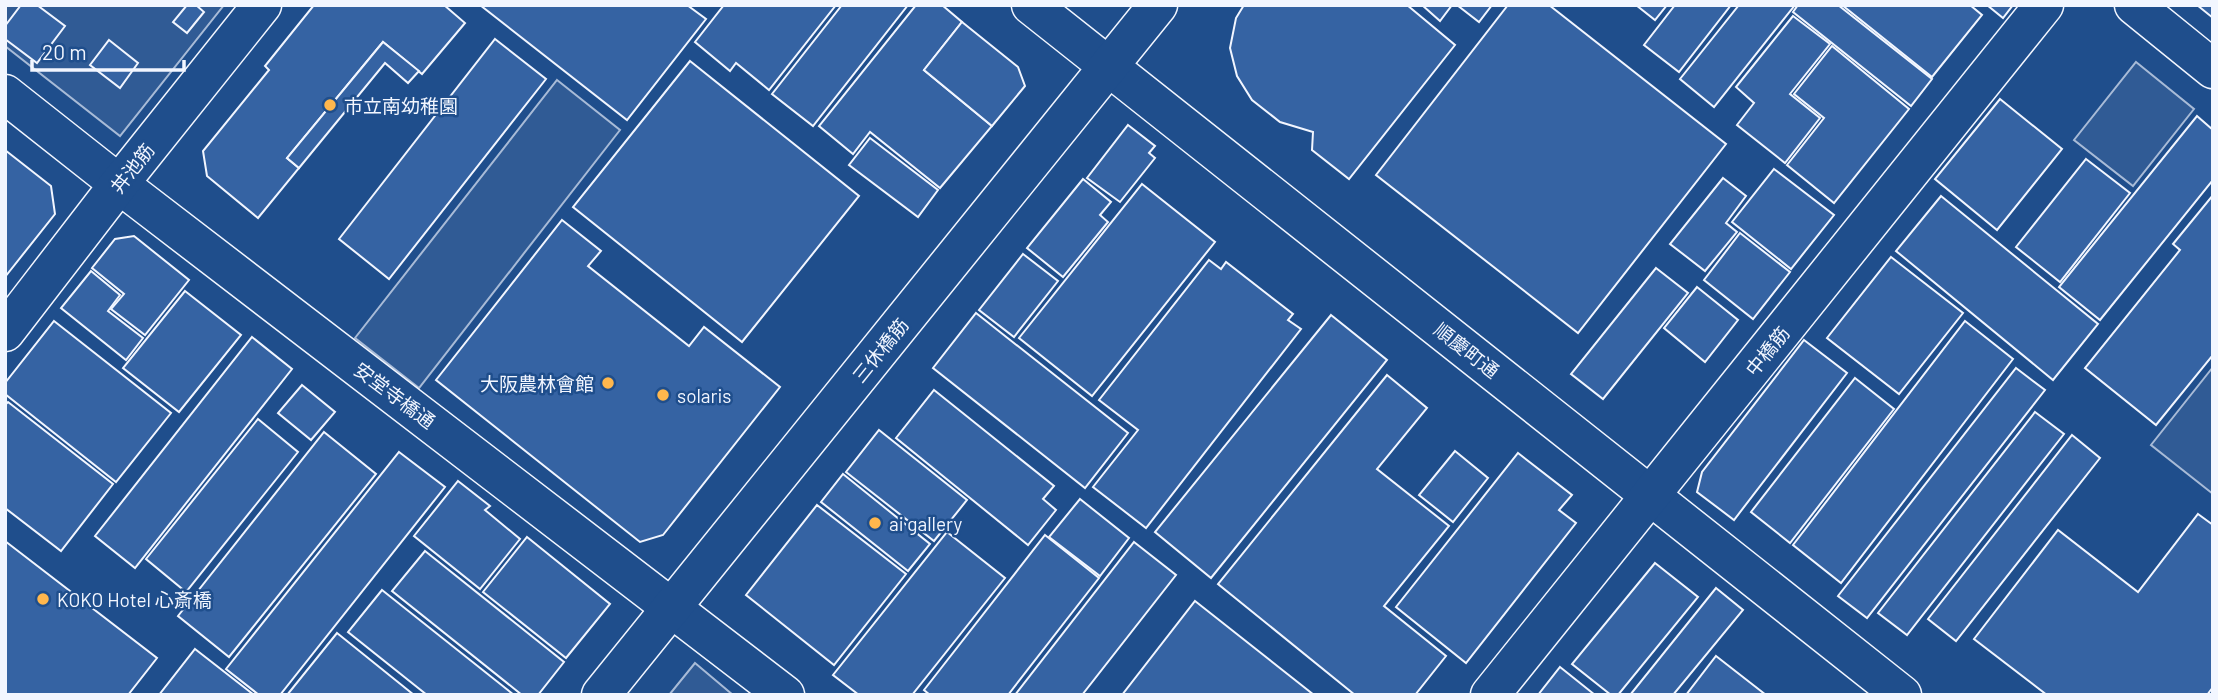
<svg xmlns="http://www.w3.org/2000/svg" width="2218" height="700" font-family="Barlow,'Noto Sans JP',sans-serif">
	<style>
		.built { fill: #305b95; stroke: #a8bbd7; stroke-width: 2 }
		.building { fill: #3563a3; stroke: #f2f6ff; stroke-width: 2 }
		.lines { fill: none; stroke-linecap: round; stroke-linejoin: round }
		.minor-casing { stroke: #f2f6ff; stroke-width: 41 }
		.minor { stroke: #1f4e8c; stroke-width: 38 }
		.poi-dot { fill: #ffb74d; stroke: #1f4e8c; stroke-width: 2.5 }
		.labels { text-anchor: middle; dominant-baseline: central; stroke-width: 5; stroke-linejoin: round; paint-order: stroke }
		.poi-label { font-size: 19px; fill: #f2f6ff; stroke: #1f4e8c; text-anchor: start }
		.street-label { font-size: 19px; fill: #f2f6ff; stroke: #1f4e8c }
	</style>
	<rect width="100%" height="100%" fill="#1f4e8c"/>
	<!-- built -->
	<g class="built">
		<path d="M 5,5 L 224,5 L 120,136 L 5,46 Z"/>
		<path d="M 2136,62 L 2194,109 L 2133,186 L 2074,140 Z"/>
		<path d="M 557,80 L 620,130 L 419,388 L 355,338 Z"/>
		<path d="M 2213,367 L 2213,494 L 2151,445 Z"/>
		<path d="M 695,663 L 733,695 L 669,695 Z"/>
	</g>
	<!-- building -->
	<g class="building">
		<path d="M 21,5 L 37,5 L 65,26 L 37,63 L 5,39 L 5,26 Z"/>
		<path d="M 187,5 L 196,5 L 204,12 L 187,33 L 173,22 Z"/>
		<path d="M 314,5 L 444,5 L 465,23 L 422,74 L 383,42 L 287,158 L 299,168 L 258,218 L 207,176 L 203,151 L 269,70 L 265,66 Z"/>
		<path d="M 480,5 L 687,5 L 706,19 L 627,120 Z"/>
		<path d="M 724,5 L 836,5 L 769,90 L 736,63 L 730,71 L 695,42 Z"/>
		<path d="M 842,5 L 908,5 L 813,126 L 772,94 Z"/>
		<path d="M 916,5 L 942,5 L 962,22 L 924,70 L 992,126 L 940,188 L 870,132 L 853,154 L 819,126 Z"/>
		<path d="M 1244,5 L 1407,5 L 1455,45 L 1349,179 L 1312,150 L 1313,132 L 1280,122 L 1252,100 L 1237,76 L 1230,48 L 1236,18 Z"/>
		<path d="M 1422,5 L 1452,5 L 1440,21 Z"/>
		<path d="M 1457,5 L 1492,5 L 1479,22 Z"/>
		<path d="M 1508,5 L 1549,5 L 1726,144 L 1578,333 L 1376,175 Z"/>
		<path d="M 1636,5 L 1667,5 L 1655,20 Z"/>
		<path d="M 1675,5 L 1731,5 L 1679,72 L 1644,45 Z"/>
		<path d="M 1739,5 L 1795,5 L 1714,107 L 1680,79 Z"/>
		<path d="M 1798,5 L 1838,5 L 1932,79 L 1911,106 L 1793,12 Z"/>
		<path d="M 1842,5 L 1970,5 L 1982,15 L 1932,77 Z"/>
		<path d="M 1987,5 L 2013,5 L 2003,18 Z"/>
		<path d="M 2197,5 L 2213,5 L 2213,18 Z"/>
		<path d="M 1793,16 L 1830,44 L 1790,94 L 1820,118 L 1785,163 L 1737,125 L 1754,103 L 1736,87 Z"/>
		<path d="M 962,22 L 1018,67 L 1025,86 L 992,126 L 924,70 Z"/>
		<path d="M 495,39 L 546,79 L 389,279 L 339,239 Z"/>
		<path d="M 109,40 L 138,63 L 120,88 L 90,65 Z"/>
		<path d="M 383,42 L 419,71 L 408,83 L 385,63 L 299,168 L 287,158 Z"/>
		<path d="M 1832,46 L 1909,109 L 1834,203 L 1787,165 L 1824,118 L 1794,94 Z"/>
		<path d="M 690,61 L 859,196 L 742,342 L 573,207 Z"/>
		<path d="M 2000,99 L 2062,149 L 1997,230 L 1935,179 Z"/>
		<path d="M 2197,116 L 2213,130 L 2213,180 L 2100,320 L 2059,287 Z"/>
		<path d="M 1128,125 L 1155,146 L 1149,153 L 1155,158 L 1120,202 L 1087,178 Z"/>
		<path d="M 870,138 L 938,190 L 918,217 L 849,165 Z"/>
		<path d="M 5,150 L 51,186 L 55,214 L 5,277 Z"/>
		<path d="M 2086,159 L 2130,193 L 2060,282 L 2016,247 Z"/>
		<path d="M 1774,169 L 1834,215 L 1791,269 L 1732,222 Z"/>
		<path d="M 1723,178 L 1746,196 L 1726,223 L 1737,232 L 1705,271 L 1670,244 Z"/>
		<path d="M 1083,179 L 1111,202 L 1100,215 L 1108,222 L 1063,277 L 1027,248 Z"/>
		<path d="M 1142,184 L 1215,242 L 1092,396 L 1019,338 Z"/>
		<path d="M 2213,195 L 2213,355 L 2156,425 L 2085,368 L 2180,250 L 2173,244 Z"/>
		<path d="M 1941,196 L 2098,324 L 2053,380 L 1896,251 Z"/>
		<path d="M 562,220 L 601,251 L 588,266 L 689,346 L 704,327 L 780,387 L 663,535 L 640,542 L 436,380 Z"/>
		<path d="M 1740,233 L 1790,272 L 1753,319 L 1704,280 Z"/>
		<path d="M 134,236 L 189,280 L 145,335 L 111,309 L 124,294 L 92,268 L 115,239 Z"/>
		<path d="M 1023,254 L 1058,281 L 1014,337 L 979,310 Z"/>
		<path d="M 1891,257 L 1963,313 L 1899,394 L 1827,338 Z"/>
		<path d="M 1209,260 L 1221,269 L 1226,262 L 1293,314 L 1288,320 L 1301,329 L 1146,528 L 1093,487 L 1138,430 L 1099,400 Z"/>
		<path d="M 1656,268 L 1688,293 L 1603,399 L 1571,374 Z"/>
		<path d="M 91,271 L 120,295 L 108,311 L 143,338 L 126,360 L 61,308 Z"/>
		<path d="M 1697,287 L 1738,320 L 1705,362 L 1664,328 Z"/>
		<path d="M 185,291 L 241,335 L 179,412 L 123,368 Z"/>
		<path d="M 976,313 L 1128,433 L 1085,488 L 933,368 Z"/>
		<path d="M 1331,315 L 1387,360 L 1211,578 L 1155,532 Z"/>
		<path d="M 54,321 L 171,413 L 116,482 L 5,394 L 5,383 Z"/>
		<path d="M 1965,321 L 2013,359 L 1841,583 L 1793,545 Z"/>
		<path d="M 252,337 L 292,369 L 135,568 L 95,536 Z"/>
		<path d="M 1804,340 L 1847,373 L 1734,520 L 1697,492 L 1702,472 Z"/>
		<path d="M 2016,368 L 2045,390 L 1867,618 L 1838,596 Z"/>
		<path d="M 1387,375 L 1427,408 L 1377,469 L 1449,526 L 1384,606 L 1446,656 L 1415,695 L 1355,695 L 1218,584 Z"/>
		<path d="M 1855,378 L 1894,409 L 1790,543 L 1751,512 Z"/>
		<path d="M 302,385 L 335,412 L 311,440 L 278,413 Z"/>
		<path d="M 934,390 L 1054,486 L 1043,499 L 1056,510 L 1028,545 L 896,438 Z"/>
		<path d="M 8,402 L 113,484 L 61,551 L 5,508 L 5,405 Z"/>
		<path d="M 2035,412 L 2064,434 L 1907,635 L 1878,613 Z"/>
		<path d="M 258,419 L 298,452 L 186,592 L 146,559 Z"/>
		<path d="M 879,430 L 967,500 L 934,541 L 846,472 Z"/>
		<path d="M 324,432 L 376,474 L 229,657 L 178,616 Z"/>
		<path d="M 2072,435 L 2100,458 L 1956,641 L 1928,619 Z"/>
		<path d="M 1455,451 L 1488,478 L 1453,522 L 1419,495 Z"/>
		<path d="M 399,452 L 445,487 L 280,695 L 259,695 L 226,669 Z"/>
		<path d="M 1518,453 L 1572,495 L 1559,510 L 1576,523 L 1466,663 L 1396,607 Z"/>
		<path d="M 843,474 L 930,544 L 908,571 L 821,502 Z"/>
		<path d="M 458,481 L 490,506 L 485,510 L 520,539 L 480,589 L 414,536 Z"/>
		<path d="M 1080,499 L 1129,538 L 1100,576 L 1049,537 Z"/>
		<path d="M 817,505 L 906,574 L 834,665 L 746,595 Z"/>
		<path d="M 2198,514 L 2213,525 L 2213,687 L 2207,695 L 2047,695 L 1974,639 L 2058,530 L 2138,592 Z"/>
		<path d="M 947,532 L 1005,578 L 912,695 L 859,695 L 833,675 Z"/>
		<path d="M 1045,535 L 1099,578 L 1008,695 L 930,695 L 924,690 Z"/>
		<path d="M 527,537 L 610,604 L 566,658 L 483,592 Z"/>
		<path d="M 5,541 L 157,658 L 128,695 L 5,695 Z"/>
		<path d="M 1134,542 L 1176,575 L 1082,695 L 1015,695 Z"/>
		<path d="M 425,551 L 564,662 L 538,695 L 522,695 L 392,591 Z"/>
		<path d="M 1655,563 L 1698,597 L 1618,695 L 1611,695 L 1572,664 Z"/>
		<path d="M 1716,588 L 1743,610 L 1673,695 L 1630,695 Z"/>
		<path d="M 382,590 L 514,695 L 427,695 L 348,632 Z"/>
		<path d="M 1195,601 L 1314,695 L 1122,695 Z"/>
		<path d="M 337,633 L 414,695 L 287,695 Z"/>
		<path d="M 195,649 L 254,695 L 159,695 Z"/>
		<path d="M 1716,656 L 1766,695 L 1686,695 Z"/>
		<path d="M 1560,667 L 1595,695 L 1538,695 Z"/>
	</g>
	<g class="lines">
		<defs>
			<g id="minor">
				<path d="M 1031,5 L 1902,695"/>
				<path d="M 2134,5 L 2213,69"/>
				<path d="M 5,94 L 119,184 L 785,695"/>
				<path d="M 5,332 L 119,184 L 262,5"/>
				<path d="M 601,695 L 1158,5"/>
				<path d="M 1490,695 L 2044,5"/>
			</g>
		</defs>
		<!-- minor casing -->
		<use href="#minor" class="minor-casing"/>
		<!-- minor -->
		<use href="#minor" class="minor"/>
	</g>
	<!-- markers -->
	<g class="poi-dot">
		<circle cx="330" cy="105" r="7"/>
		<circle cx="608" cy="383" r="7"/>
		<circle cx="663" cy="395" r="7"/>
		<circle cx="875" cy="523" r="7"/>
		<circle cx="43" cy="599" r="7"/>
	</g>
	<g class="labels">
		<!-- poi labels -->
		<g class="poi-label">
			<text x="344" y="105">市立南幼稚園</text>
			<text x="594" y="383" text-anchor="end">大阪農林會館</text>
			<text x="677" y="395">solaris</text>
			<text x="889" y="523">ai gallery</text>
			<text x="57" y="599">KOKO Hotel 心斎橋</text>
		</g>
		<!-- street labels -->
		<g class="street-label">
			<text transform="translate(132 168) rotate(-52)">丼池筋</text>
			<text transform="translate(880 350) rotate(-51)">三休橋筋</text>
			<text transform="translate(1467 350) rotate(38)">順慶町通</text>
			<text transform="translate(1767 351) rotate(-51)">中橋筋</text>
			<text transform="translate(395 395) rotate(37)">安堂寺橋通</text>
		</g>
	</g>
	<!-- border -->
	<rect width="2218" height="700" fill="none" stroke="#f2f6ff" stroke-width="14"/>
	<!-- scale -->
	<path d="M32 60v10h152v-10" fill="none" stroke="#f2f6ff" stroke-width="3.5"/>
	<text x="42" y="60" font-size="21" fill="#f2f6ff" stroke="#1f4e8c" stroke-width="5" paint-order="stroke">20 m</text>
</svg>
